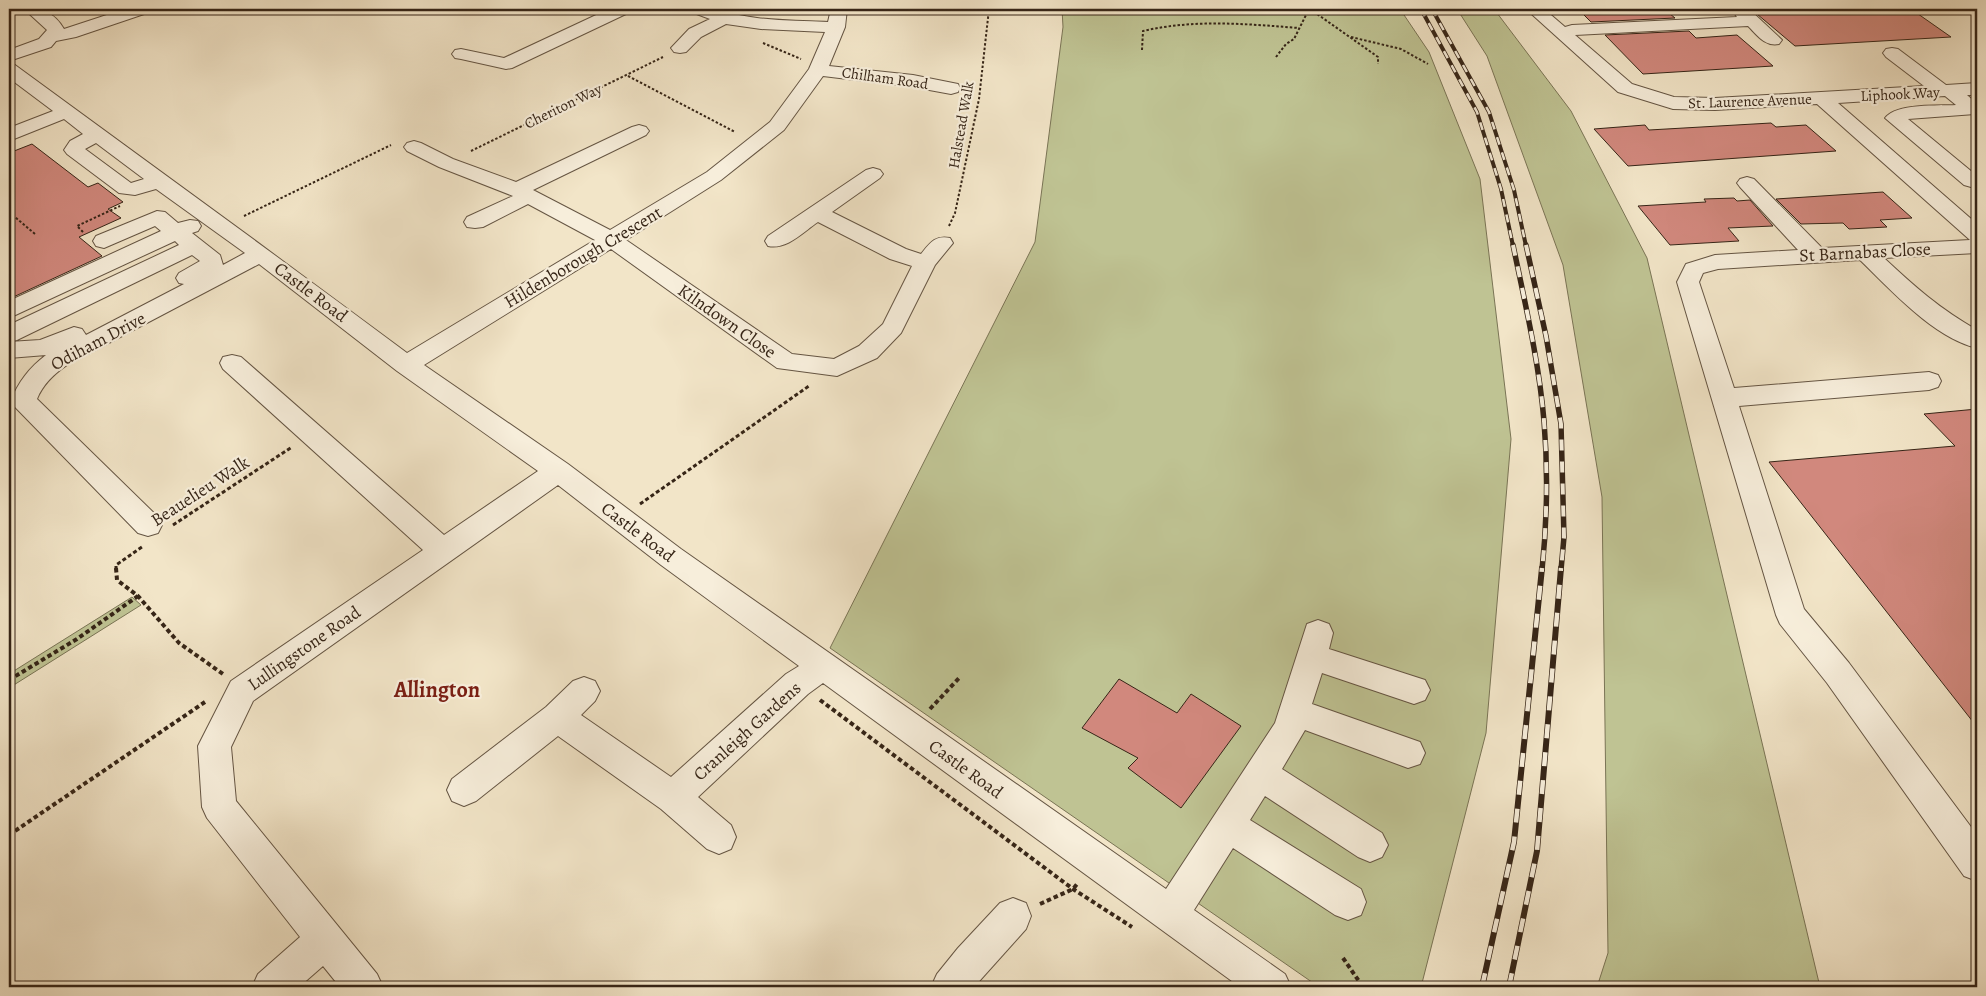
<svg xmlns="http://www.w3.org/2000/svg" width="1986" height="996" font-family="Alegreya,serif">
	<style>
		.green { fill: #bfc393; stroke: #7a7455 }
		.building { fill: #d1887d; stroke: #362517 }
		.lines { fill: none; stroke-linecap: round; stroke-linejoin: round }
		.minor-casing { stroke: #655543; stroke-width: 2 }
		.path-far2 { stroke: #362517; stroke-width: 2; stroke-dasharray: 2.5 2; stroke-linecap: butt }
		.path-far1 { stroke: #362517; stroke-width: 3; stroke-dasharray: 4 2.5; stroke-linecap: butt }
		.path { stroke: #362517; stroke-width: 4; stroke-dasharray: 4.5 3; stroke-linecap: butt }
		.minor { fill: #f7eedb; fill-rule: evenodd }
		.rail-far2-casing { stroke: #362517; stroke-width: 4 }
		.rail-far1-casing { stroke: #362517; stroke-width: 5.5 }
		.rail-casing { stroke: #362517; stroke-width: 6 }
		.rail-far2 { stroke: #f7eedb; stroke-width: 2.5; stroke-dasharray: 8; stroke-linecap: butt }
		.rail-far1 { stroke: #f7eedb; stroke-width: 4; stroke-dasharray: 11; stroke-linecap: butt }
		.rail { stroke: #f7eedb; stroke-width: 4.5; stroke-dasharray: 14; stroke-linecap: butt }
		.labels { text-anchor: middle; dominant-baseline: central; stroke-width: 4.5; stroke-linejoin: round; paint-order: stroke }
		.far-street-label { font-size: 15px; fill: #362517; stroke: #f7eedb }
		.street-label { font-size: 18px; fill: #362517; stroke: #f7eedb }
		.district-label { font-size: 22px; font-weight: bold; fill: #7a1f14; stroke: #f7eedb }
	</style>
	<rect width="100%" height="100%" fill="#f2e5c8"/>
	<filter id="stains"><feTurbulence type="fractalNoise" baseFrequency=".004" numOctaves="4"/><feColorMatrix values="0 0 0 0 .2 0 0 0 0 .09 0 0 0 0 .02 0 0 0 .5 -.17"/></filter>
	<radialGradient id="worn" r=".72"><stop offset=".6" stop-color="#630" stop-opacity="0"/><stop offset="1" stop-color="#630" stop-opacity=".3"/></radialGradient>
	<!-- green -->
	<g class="green">
		<path d="M 1062,9 L 1400,9 L 1429,52 L 1480,179 L 1511,439 L 1486,733 L 1421,987 L 1319,987 L 830,648 L 1035,242 L 1063,27 Z"/>
		<path d="M 1457,9 L 1494,9 L 1571,111 L 1647,258 L 1820,987 L 1597,987 L 1608,953 L 1602,497 L 1563,265 L 1487,56 Z"/>
		<path d="M 132,597 L 141,605 L 9,688 L 9,674 Z"/>
	</g>
	<!-- building -->
	<g class="building">
		<path d="M 1578,9 L 1664,9 L 1675,18 L 1591,22 Z"/>
		<path d="M 1751,9 L 1911,9 L 1951,37 L 1795,46 Z"/>
		<path d="M 1689,31 L 1696,38 L 1737,35 L 1773,66 L 1643,74 L 1605,35 Z"/>
		<path d="M 1771,123 L 1776,127 L 1806,125 L 1836,151 L 1628,166 L 1594,129 L 1645,125 L 1649,130 Z"/>
		<path d="M 32,144 L 88,187 L 98,183 L 123,202 L 108,209 L 121,218 L 79,237 L 102,256 L 9,299 L 9,153 Z"/>
		<path d="M 1883,192 L 1912,218 L 1880,220 L 1887,227 L 1849,229 L 1843,223 L 1801,224 L 1776,199 Z"/>
		<path d="M 1734,198 L 1737,201 L 1750,200 L 1773,226 L 1728,228 L 1739,241 L 1670,245 L 1638,206 L 1706,202 L 1704,199 Z"/>
		<path d="M 1977,409 L 1977,727 L 1769,462 L 1955,446 L 1924,414 Z"/>
		<path d="M 1119,679 L 1177,713 L 1191,694 L 1241,726 L 1181,808 L 1128,768 L 1138,758 L 1082,728 Z"/>
	</g>
	<g class="lines">
		<defs>
			<g id="minor">
				<path d="M 24,9 C 43,9 54,12 64,29 L 125,9 L 149,9 L 147,13 L 76,37 L 56,41 L 51,47 L 9,61 L 9,50 L 39,39 L 47,30 Z"/>
				<path d="M 609,9 L 630,9 L 628,13 L 512,68 L 506,69 L 461,59 L 455,58 L 452,54 L 455,50 L 461,49 L 504,58 Z"/>
				<path d="M 692,9 C 715,9 734,15 757,18 C 781,21 805,21 828,22 L 831,9 L 847,9 L 845,27 L 829,66 L 913,75 L 958,84 L 960,88 L 958,92 L 951,94 L 913,87 L 823,76 L 784,130 L 721,180 L 626,240 L 792,354 L 834,359 L 859,346 L 883,324 L 912,266 L 890,259 L 818,222 C 803,232 787,250 768,246 L 765,241 L 768,236 L 866,170 L 873,168 L 880,170 L 883,174 L 880,178 L 832,212 L 906,249 L 921,254 C 930,243 935,235 950,238 L 953,243 L 935,265 L 901,333 L 877,358 L 837,376 L 777,368 L 611,249 L 424,365 L 568,464 L 681,549 L 1166,889 L 1275,723 L 1307,624 L 1318,620 L 1329,624 L 1333,633 L 1329,649 L 1425,680 L 1430,690 L 1425,700 L 1414,704 L 1322,673 L 1312,704 L 1420,742 L 1425,753 L 1420,764 L 1408,768 L 1305,730 L 1282,769 L 1382,833 L 1388,845 L 1382,857 L 1370,862 L 1358,857 L 1265,796 L 1250,820 L 1361,889 L 1366,902 L 1361,915 L 1348,920 L 1335,915 L 1233,848 L 1194,910 L 1285,974 L 1291,987 L 1240,987 L 823,683 L 808,694 L 698,797 L 731,825 L 736,837 L 731,849 L 719,854 L 707,849 L 661,809 L 558,736 L 476,801 L 464,806 L 452,801 L 447,790 L 452,779 L 546,707 L 573,681 L 584,677 L 595,681 L 600,691 L 595,701 L 581,715 L 671,777 L 786,674 L 799,666 L 661,565 L 558,485 L 253,701 L 231,747 L 236,801 L 377,974 L 383,987 L 340,987 L 323,966 L 299,987 L 252,987 L 258,974 L 300,937 L 207,818 L 202,807 L 198,746 L 231,681 L 423,550 L 223,369 L 220,363 L 223,357 L 232,355 L 241,357 L 444,535 L 538,471 L 397,371 L 259,264 L 67,365 C 54,374 43,384 37,399 L 158,517 L 162,525 L 158,533 L 148,536 L 138,533 L 15,407 L 11,401 C 18,382 30,367 46,355 L 9,358 L 9,342 L 40,340 L 74,327 L 82,329 L 86,335 L 184,284 L 179,283 L 176,278 L 179,273 L 200,261 L 192,255 L 17,340 L 9,342 L 9,325 L 179,245 L 175,241 L 9,318 L 9,301 L 161,231 L 155,226 L 104,248 L 96,246 L 93,241 L 96,236 L 157,211 L 165,212 L 178,223 L 190,220 L 198,221 L 201,226 L 198,231 L 192,233 L 220,255 L 223,265 L 245,253 L 156,189 L 135,195 L 119,193 L 67,154 L 64,150 L 70,141 L 83,134 L 64,119 L 9,141 L 9,128 L 53,111 L 9,78 L 9,64 L 15,65 C 146,161 277,256 407,353 L 595,240 L 528,204 L 483,227 L 475,228 L 467,227 L 464,222 L 467,217 L 513,196 L 439,167 L 407,151 L 404,147 L 407,143 L 414,141 L 421,143 L 453,159 L 516,182 L 632,127 L 639,125 L 646,127 L 649,131 L 646,135 L 533,190 L 610,230 L 707,172 L 770,122 L 809,69 L 825,32 L 761,29 L 726,24 L 701,37 L 686,52 L 680,53 L 674,52 L 671,48 L 689,29 L 710,19 L 694,13 ZM 96,143 L 144,179 L 131,183 L 85,149 Z"/>
				<path d="M 1526,9 L 1544,9 L 1565,27 L 1572,25 L 1737,17 L 1731,9 L 1749,9 L 1782,40 L 1779,44 C 1765,47 1757,35 1748,26 L 1575,35 L 1632,84 L 1674,97 L 1715,98 L 1924,86 L 1886,57 L 1883,53 L 1886,49 L 1892,48 L 1898,49 L 1946,85 L 1977,83 L 1977,95 L 1967,95 L 1977,104 L 1977,110 L 1975,114 L 1908,119 L 1977,176 L 1977,186 L 1971,187 L 1964,185 L 1885,118 C 1896,103 1939,106 1956,105 L 1945,96 L 1838,103 L 1977,224 L 1977,253 L 1884,258 C 1915,287 1940,309 1977,330 L 1977,348 C 1934,338 1891,290 1860,260 L 1718,269 L 1703,273 L 1699,282 L 1734,388 L 1929,372 L 1938,375 L 1941,381 L 1938,387 L 1929,390 L 1739,406 L 1804,609 L 1849,663 L 1977,835 L 1977,881 L 1964,876 L 1827,683 L 1780,624 L 1776,615 L 1677,282 L 1686,264 L 1715,255 L 1798,250 L 1740,187 L 1737,183 L 1740,179 L 1747,177 L 1754,179 L 1822,248 L 1970,240 L 1817,104 L 1715,110 L 1673,109 L 1618,92 Z"/>
				<path d="M 1013,898 L 1026,903 L 1031,916 L 1026,929 L 974,987 L 931,987 L 937,974 L 958,948 L 1000,903 Z"/>
			</g>
		</defs>
		<!-- minor casing -->
		<use href="#minor" class="minor-casing"/>
		<!-- path-far2 -->
		<g class="path-far2">
			<path d="M 1310,9 L 1378,57 L 1378,64"/>
			<path d="M 1351,37 L 1401,49 L 1428,64"/>
			<path d="M 763,43 L 801,59"/>
			<path d="M 1142,50 L 1143,31 C 1195,19 1246,24 1299,28"/>
			<path d="M 1276,57 L 1286,44 L 1294,39 L 1309,9"/>
			<path d="M 628,76 L 735,132"/>
			<path d="M 471,151 L 663,57"/>
			<path d="M 9,212 L 35,234"/>
			<path d="M 244,216 L 391,145"/>
			<path d="M 949,226 L 955,213 L 979,99 L 989,9"/>
			<path d="M 83,232 L 77,226 L 120,206"/>
		</g>
		<!-- path-far1 -->
		<g class="path-far1">
			<path d="M 640,504 L 809,386"/>
			<path d="M 173,525 L 292,447"/>
			<path d="M 116,570 L 116,565 L 142,547"/>
		</g>
		<!-- path -->
		<g class="path">
			<path d="M 116,568 L 117,580 L 138,596 L 179,643 L 223,674"/>
			<path d="M 9,680 L 77,639 L 138,596"/>
			<path d="M 820,700 L 1073,889 L 1132,927"/>
			<path d="M 930,709 L 960,677"/>
			<path d="M 9,835 L 205,702"/>
			<path d="M 1040,904 L 1073,889 L 1078,883"/>
			<path d="M 1343,958 L 1363,987"/>
		</g>
		<!-- minor -->
		<use href="#minor" class="minor"/>
		<defs>
			<g id="rail-far2">
				<path d="M 1421,9 L 1477,112 L 1501,189 L 1513,246"/>
				<path d="M 1432,9 L 1489,112 L 1514,190 L 1526,246"/>
			</g>
			<g id="rail-far1">
				<path d="M 1513,245 C 1525,303 1539,362 1544,421 C 1548,469 1547,522 1542,570"/>
				<path d="M 1526,245 L 1546,336 L 1561,424 L 1564,537 L 1561,570"/>
			</g>
			<g id="rail">
				<path d="M 1482,987 L 1514,842 L 1542,568"/>
				<path d="M 1509,987 L 1537,851 L 1561,568"/>
			</g>
		</defs>
		<!-- rail-far2 casing -->
		<use href="#rail-far2" class="rail-far2-casing"/>
		<!-- rail-far1 casing -->
		<use href="#rail-far1" class="rail-far1-casing"/>
		<!-- rail casing -->
		<use href="#rail" class="rail-casing"/>
		<!-- rail-far2 -->
		<use href="#rail-far2" class="rail-far2"/>
		<!-- rail-far1 -->
		<use href="#rail-far1" class="rail-far1"/>
		<!-- rail -->
		<use href="#rail" class="rail"/>
	</g>
	<g class="labels">
		<!-- far-street labels -->
		<g class="far-street-label">
			<text transform="translate(885 78) rotate(8)">Chilham Road</text>
			<text transform="translate(1900 94) rotate(-3)">Liphook Way</text>
			<text transform="translate(1750 101) rotate(-2)">St. Laurence Avenue</text>
			<text transform="translate(563 106) rotate(-26)">Cheriton Way</text>
			<text transform="translate(961 125) rotate(-80)">Halstead Walk</text>
		</g>
		<!-- street labels -->
		<g class="street-label">
			<text transform="translate(1865 252) rotate(-3)">St Barnabas Close</text>
			<text transform="translate(583 257) rotate(-31)">Hildenborough Crescent</text>
			<text transform="translate(311 292) rotate(37)">Castle Road</text>
			<text transform="translate(727 321) rotate(35)">Kilndown Close</text>
			<text transform="translate(98 341) rotate(-28)">Odiham Drive</text>
			<text transform="translate(200 491) rotate(-33)">Beauelieu Walk</text>
			<text transform="translate(638 532) rotate(37)">Castle Road</text>
			<text transform="translate(304 648) rotate(-35)">Lullingstone Road</text>
			<text transform="translate(747 731) rotate(-42)">Cranleigh Gardens</text>
			<text transform="translate(966 769) rotate(36)">Castle Road</text>
		</g>
		<!-- district labels -->
		<g class="district-label">
			<text x="437" y="690">Allington</text>
		</g>
	</g>
	<!-- margin -->
	<rect width="1986" height="996" fill="none" stroke="#f2e5c8" stroke-width="30"/>
	<rect x="10" y="10" width="1966" height="976" fill="none" stroke="#362517" stroke-width="2.5"/>
	<rect x="15" y="15" width="1956" height="966" fill="none" stroke="#362517"/>
	<rect width="100%" height="100%" filter="url(#stains)"/>
	<rect width="100%" height="100%" fill="url(#worn)"/>
</svg>
